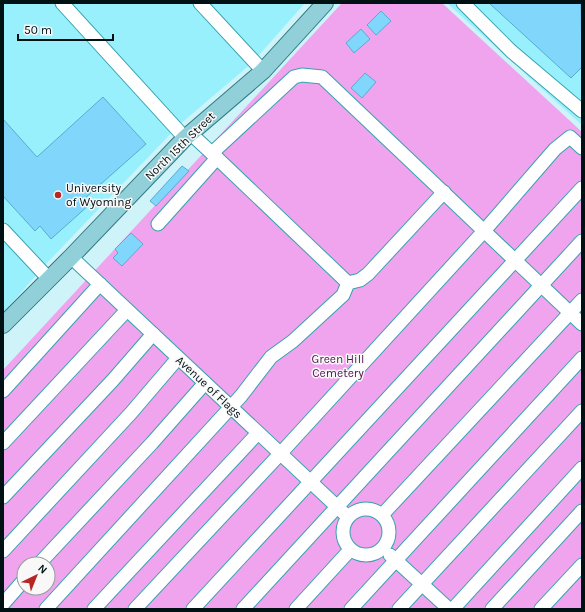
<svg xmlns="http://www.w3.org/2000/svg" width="585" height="612" font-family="Karla,sans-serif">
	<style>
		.built { fill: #99f0fd }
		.green { fill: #efa4ed; fill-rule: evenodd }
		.building { fill: #81d6fb; stroke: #56accf }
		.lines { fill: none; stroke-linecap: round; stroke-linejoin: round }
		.minor-casing { stroke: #36a2b0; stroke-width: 15 }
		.major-casing { stroke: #2f7983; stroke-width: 18 }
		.minor { stroke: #fff; stroke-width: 13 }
		.major { stroke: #91d0d9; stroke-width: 16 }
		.poi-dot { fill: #b62723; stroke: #f8f8f8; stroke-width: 1.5 }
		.labels { text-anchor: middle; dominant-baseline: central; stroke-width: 3; stroke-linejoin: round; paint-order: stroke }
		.street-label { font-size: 12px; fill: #001114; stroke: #f8f8f8 }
		.poi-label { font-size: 12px; fill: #001114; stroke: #f8f8f8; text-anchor: start }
		.park-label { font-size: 12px; fill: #4d144e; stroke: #f8f8f8 }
	</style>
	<rect width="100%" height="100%" fill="#cef3f9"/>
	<!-- built -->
	<g class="built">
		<path d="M 3,3 L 305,3 L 252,63 L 179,125 L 46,264 L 3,313 Z"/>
		<path d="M 447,3 L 582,3 L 582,125 Z"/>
	</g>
	<!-- green -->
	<path class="green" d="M 342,3 L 442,3 L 582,132 L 582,609 L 3,609 L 3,370 ZM 24,564 L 48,564 L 48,588 L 24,588 Z"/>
	<!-- building -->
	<g class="building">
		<path d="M 489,3 L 581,3 L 582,69 L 581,68 L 571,78 Z"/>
		<path d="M 381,11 L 391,21 L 376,35 L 367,25 Z"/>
		<path d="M 361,29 L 370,39 L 354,53 L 346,43 Z"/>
		<path d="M 365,73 L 376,82 L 362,98 L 351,88 Z"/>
		<path d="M 103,97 L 146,144 L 84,199 L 89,205 L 51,239 L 40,226 L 35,231 L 3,196 L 3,119 L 37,157 Z"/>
		<path d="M 182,166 L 189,171 L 156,206 L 150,201 Z"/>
		<path d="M 131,233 L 143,244 L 122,266 L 113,258 L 118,253 L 115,249 Z"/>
	</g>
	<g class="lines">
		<defs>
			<g id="minor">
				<path d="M 62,3 L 185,138"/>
				<path d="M 200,3 L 263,71"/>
				<path d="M 463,3 L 511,51 L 582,111"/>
				<path d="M 212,153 L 294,77 L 302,75 L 322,77 L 582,324"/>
				<path d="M 217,158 L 348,283"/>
				<path d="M 158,224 L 217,158 L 190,133"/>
				<path d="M 3,230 L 49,279"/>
				<path d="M 71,257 L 348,517"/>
				<path d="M 3,391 L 100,284"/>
				<path d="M 3,443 L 127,310"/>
				<path d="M 3,497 L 113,380 L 153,334"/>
				<circle cx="366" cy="532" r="23"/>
				<path d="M 382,515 L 582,300"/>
				<path d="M 3,551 L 131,413 L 178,358"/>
				<path d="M 390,555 L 449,609"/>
				<path d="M 39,564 L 152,443 L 205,383"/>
				<path d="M 3,604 L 24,580"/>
				<path d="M 46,609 L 241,396 L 271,357 L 293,341 L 343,295 L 348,283 L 360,280 L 368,274 L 444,192"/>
				<path d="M 94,609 L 258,433"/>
				<path d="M 135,609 L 280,454 L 484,231 L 555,149 L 570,137 L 582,148"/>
				<path d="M 193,609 L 582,188"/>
				<path d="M 243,609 L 582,241"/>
				<path d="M 296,609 L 350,550"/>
				<path d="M 351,609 L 582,358"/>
				<path d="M 399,609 L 582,411"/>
				<path d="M 453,609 L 582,468"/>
				<path d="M 492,609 L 582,511"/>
				<path d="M 541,609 L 582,565"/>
			</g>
			<path id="major" d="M 3,325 L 71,257 L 185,138 L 263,71 L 325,3"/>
		</defs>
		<!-- minor casing -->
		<use href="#minor" class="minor-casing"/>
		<!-- major casing -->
		<use href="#major" class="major-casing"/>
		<!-- minor -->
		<use href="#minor" class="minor"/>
		<!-- major -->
		<use href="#major" class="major"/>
	</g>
	<!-- markers -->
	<circle class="poi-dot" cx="58" cy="195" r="4"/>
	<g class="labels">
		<!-- street labels -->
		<g class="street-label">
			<text transform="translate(180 146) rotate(-44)">North 15th Street</text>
			<text transform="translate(209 387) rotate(43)">Avenue of Flags</text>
		</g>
		<!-- poi labels -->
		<g class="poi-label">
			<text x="66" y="188">University<tspan x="66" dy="14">of Wyoming</tspan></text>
		</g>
		<!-- park labels -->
		<g class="park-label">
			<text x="338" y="359">Green Hill<tspan x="338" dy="14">Cemetery</tspan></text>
		</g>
	</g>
	<!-- border -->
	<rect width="585" height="612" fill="none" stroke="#001114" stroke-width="8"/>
	<!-- north arrow -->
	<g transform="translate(36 576) rotate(43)"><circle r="19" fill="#f8f8f8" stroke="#959c9d"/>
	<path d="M0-3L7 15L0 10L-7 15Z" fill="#b62723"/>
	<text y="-6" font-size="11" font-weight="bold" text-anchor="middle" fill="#001114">N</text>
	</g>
	<!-- scale -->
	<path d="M18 34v6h95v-6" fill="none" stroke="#001114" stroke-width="2"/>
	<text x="24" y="34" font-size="12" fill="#001114" stroke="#f8f8f8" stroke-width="3" paint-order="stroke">50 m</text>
</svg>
